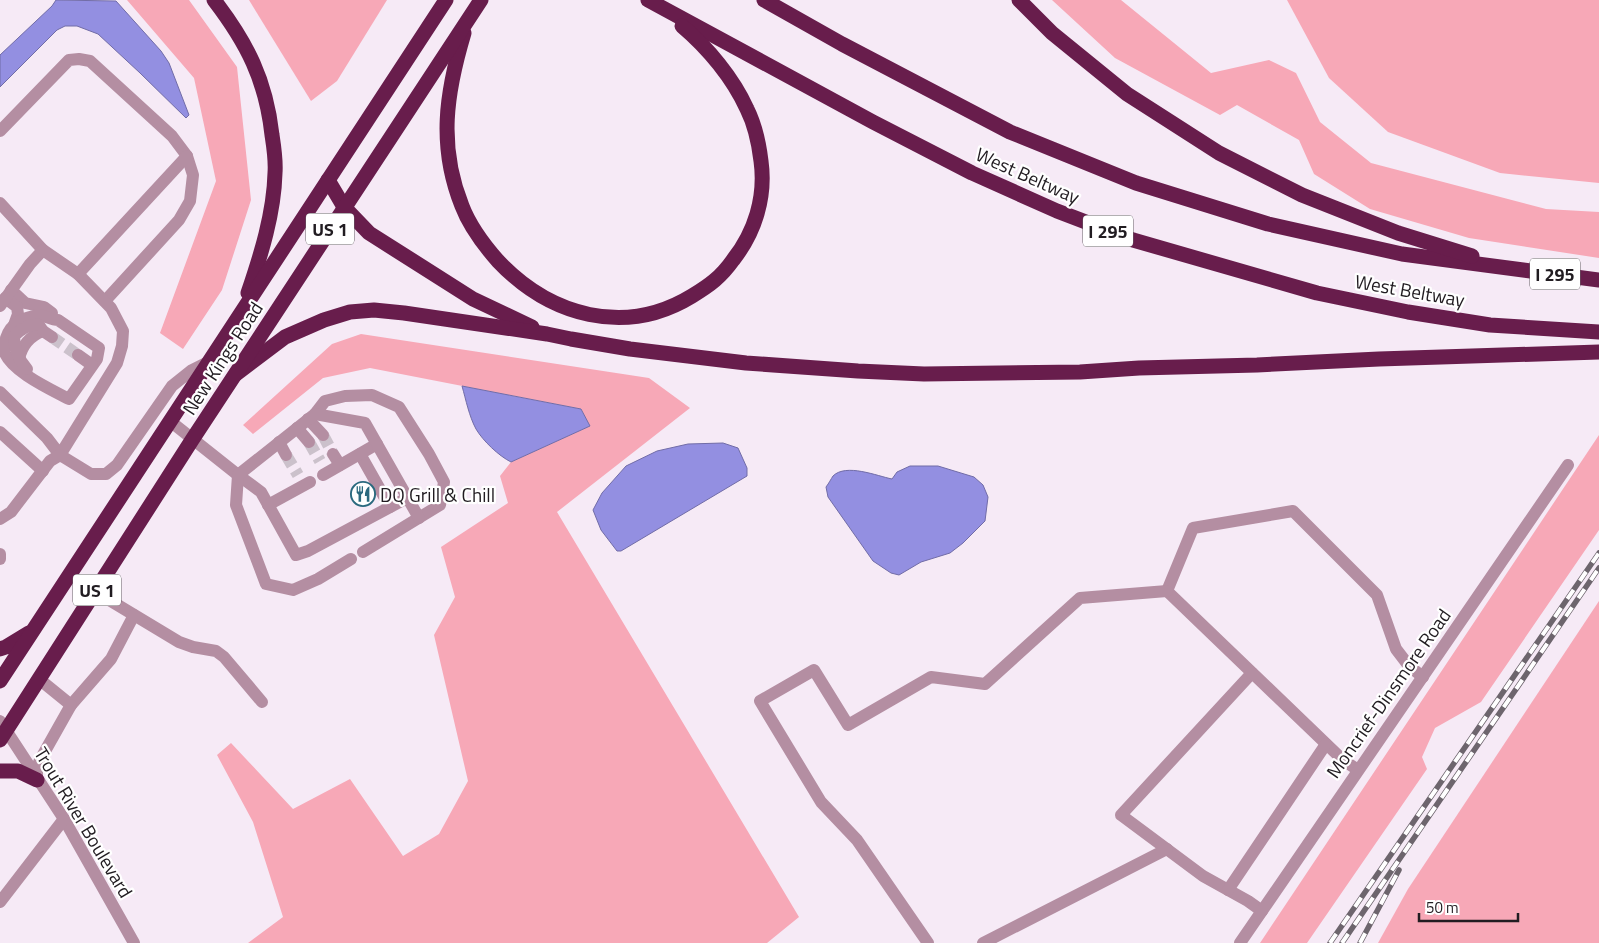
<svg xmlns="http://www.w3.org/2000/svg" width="1599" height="943" font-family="'Titillium Web',sans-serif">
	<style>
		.green { fill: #f7a8b7 }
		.water { fill: #938fe1; stroke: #716ca7 }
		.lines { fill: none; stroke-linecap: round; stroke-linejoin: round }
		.minor-tunnel { stroke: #cbc1cb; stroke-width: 12; stroke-dasharray: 12 6; stroke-linecap: butt }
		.minor { stroke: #b48ea2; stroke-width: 12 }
		.highway { stroke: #681d4c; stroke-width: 15 }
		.rail-casing { stroke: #6d656d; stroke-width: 5.5 }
		.rail { stroke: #fff; stroke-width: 4; stroke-dasharray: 11; stroke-linecap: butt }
		.labels { text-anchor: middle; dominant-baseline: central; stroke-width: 4.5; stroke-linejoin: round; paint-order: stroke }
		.shield { fill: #fff; stroke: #646064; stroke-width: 1 }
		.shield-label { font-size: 18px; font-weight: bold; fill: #211c21 }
		.street-label { font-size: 19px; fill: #211c21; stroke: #fff }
		.poi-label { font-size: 19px; fill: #211c21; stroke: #fff; text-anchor: start }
	</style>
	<rect width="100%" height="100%" fill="#f6eaf6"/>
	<!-- green -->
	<g class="green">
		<path d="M 127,0 L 189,0 L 237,67 L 251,200 L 222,290 L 183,349 L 160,333 L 216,181 L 194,78 Z"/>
		<path d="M 249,0 L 387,0 L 337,81 L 311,101 Z"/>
		<path d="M 1052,0 L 1121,0 L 1211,73 L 1269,60 L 1296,73 L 1320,122 L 1371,163 L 1546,209 L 1599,212 L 1599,258 L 1469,238 L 1370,209 L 1314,174 L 1299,140 L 1237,105 L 1220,115 L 1115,58 Z"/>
		<path d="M 1287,0 L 1599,0 L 1599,183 L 1500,173 L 1388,132 L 1329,78 Z"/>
		<path d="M 361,334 L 649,378 L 690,408 L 557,512 L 799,917 L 767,943 L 248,943 L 283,917 L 253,822 L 217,755 L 231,743 L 293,809 L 350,779 L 403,856 L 439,834 L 468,781 L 434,635 L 455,597 L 441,547 L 508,503 L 500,476 L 511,462 L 590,426 L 581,409 L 370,368 L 323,378 L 253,434 L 243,425 L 332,344 Z"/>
		<path d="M 1599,435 L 1599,530 L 1481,702 L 1435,728 L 1422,757 L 1427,769 L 1307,943 L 1260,943 Z"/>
		<path d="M 1599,601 L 1599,943 L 1378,943 L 1408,889 Z"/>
	</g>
	<!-- water -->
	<g class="water">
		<path d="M 56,0 L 116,1 L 161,51 L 169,63 L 189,115 L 186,118 L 140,73 L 98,34 L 77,26 L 65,26 L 57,30 L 0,87 L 0,55 L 52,6 Z"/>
		<path d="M 462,386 L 581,409 L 590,426 L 511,462 C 499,456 483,441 476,429 C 469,416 466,400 462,386 Z"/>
		<path d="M 723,443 L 738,448 L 747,468 L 747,476 L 621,551 L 617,551 L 601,530 L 593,510 L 602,493 L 626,466 L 657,451 L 688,444 Z"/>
		<path d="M 910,466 L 938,466 L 974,477 L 983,485 L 988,497 L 985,521 L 963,543 L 950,553 L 921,562 L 899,575 L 891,573 L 873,561 L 828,497 L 826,487 C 829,483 831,479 833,476 C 846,463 877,476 892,479 L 897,472 Z"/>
	</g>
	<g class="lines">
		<!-- minor-tunnel -->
		<g class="minor-tunnel">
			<path d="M 52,337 L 78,355"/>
			<path d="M 323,435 L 333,454"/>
			<path d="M 309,442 L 320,461"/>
			<path d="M 286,455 L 298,475"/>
		</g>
		<!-- minor -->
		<g class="minor">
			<path d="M 0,131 L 69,60 L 79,59 L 90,61 L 172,136 L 187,156 L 193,175 L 190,201 L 179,220 L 105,301"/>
			<path d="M 0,203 L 43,250"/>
			<path d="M 78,274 L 187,156"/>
			<path d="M 11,290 L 25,303 L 44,307 L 52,313"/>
			<path d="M 5,298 L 17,307 L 18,314 L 14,325"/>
			<path d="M 0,306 L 30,264 L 43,250 L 78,274 L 111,308 L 123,331 L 122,346 L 117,363 L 60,455 L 47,438 L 0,392"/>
			<path d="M 39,315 C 46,316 51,320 58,320 L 99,348 L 97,359 L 69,399 C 52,390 8,370 4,350 C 4,346 6,342 6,338 C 11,322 24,318 39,315 Z"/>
			<path d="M 78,355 L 92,365"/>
			<path d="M 19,359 C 22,345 30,336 43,331"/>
			<path d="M 27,369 C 18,359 14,349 14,336 C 21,329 29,323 39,325 L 43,331 L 52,337"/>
			<path d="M 315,414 L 325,401 L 345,396 L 372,395 L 399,407 L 429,454 L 444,482 L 440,505 L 363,552"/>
			<path d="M 308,419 L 323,435"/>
			<path d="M 170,421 L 238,475 L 261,492 L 296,555 L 308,551 L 407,498"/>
			<path d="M 297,428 L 309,442"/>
			<path d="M 0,432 L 43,471"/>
			<path d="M 279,442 L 286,455"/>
			<path d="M 333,454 L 340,465"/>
			<path d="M 360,454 L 390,507"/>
			<path d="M 323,475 L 377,444"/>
			<path d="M 268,505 L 310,482"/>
			<path d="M 0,519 L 11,512 L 50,461 L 60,455 L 91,474 L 106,474 L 117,465 L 172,386 L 192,370 L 210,361"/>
			<path d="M 0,554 L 0,559"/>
			<path d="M 351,559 L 318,579 L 293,590 L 266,584 L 236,505 L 238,475 L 315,414 L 365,423 L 419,518"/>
			<path d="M 96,592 L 179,642 L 193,647 L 216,651 L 224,657 L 262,702"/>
			<path d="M 1252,673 L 1121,815 L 1203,876 L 1248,901 L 1262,911"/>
			<path d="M 39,679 L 71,705 L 111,659 L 134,615"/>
			<path d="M 0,721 L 64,819 L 134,943"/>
			<path d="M 1358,770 L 1343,760 L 1167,591 L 1193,528 L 1293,511 L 1377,595 L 1396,649 L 1409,666 L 1423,677"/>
			<path d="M 37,780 L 37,767 L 40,760 L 71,705"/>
			<path d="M 1228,890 L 1326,744"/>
			<path d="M 0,902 L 64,819"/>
			<path d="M 928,943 L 857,840 L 821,802 L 760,701 L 814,670 L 848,725 L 931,677 L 985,684 L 1080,598 L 1167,591"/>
			<path d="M 983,943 L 1167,849"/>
			<path d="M 1240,943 L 1568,465"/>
		</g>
		<!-- highway -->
		<g class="highway">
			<path d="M 214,0 C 247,43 266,80 272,135 C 274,148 276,160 275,173 C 274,213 261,255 248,293"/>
			<path d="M 648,0 L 873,122 L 972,173 L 1057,211 L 1133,240 L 1317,293 L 1408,312 L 1490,325 L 1599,332"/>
			<path d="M 764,0 L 842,44 L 1010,132 L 1136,183 L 1268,224 L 1402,254 L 1599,280"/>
			<path d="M 1019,0 L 1052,33 L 1127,94 L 1219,153 L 1302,195 L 1398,233 L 1472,256"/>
			<path d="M 464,33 C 446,93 438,146 462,206 C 470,227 483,244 498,261 C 550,316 625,337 692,296 C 710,285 721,277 733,260 C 755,232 766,197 761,161 C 759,144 755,125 747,109 C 733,78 708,48 682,26"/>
			<path d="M 328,180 L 344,207 L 369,233 L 473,299 L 532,327"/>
			<path d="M 236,374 L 285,337 L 324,320 L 350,312 L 374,310 L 404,313 L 547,334 L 571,339 L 630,349 L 746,363 L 858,371 L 924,374 L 1080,372 L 1139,368 L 1257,365 L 1379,359 L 1599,352"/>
			<path d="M 0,649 L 6,647 L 29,633"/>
			<path d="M 0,681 L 446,0"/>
			<path d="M 0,740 L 192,440 L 481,0"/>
			<path d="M 0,771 L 18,771 L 37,780"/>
		</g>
		<defs>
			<g id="rail">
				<path d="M 1330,943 L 1599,553"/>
				<path d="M 1342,943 L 1599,568"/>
				<path d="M 1360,943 L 1399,870"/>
			</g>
		</defs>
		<!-- rail casing -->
		<use href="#rail" class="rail-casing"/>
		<!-- rail -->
		<use href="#rail" class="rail"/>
	</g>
	<!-- icons -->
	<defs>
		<symbol id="restaurant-ring" viewBox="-11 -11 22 22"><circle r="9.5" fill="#fff" stroke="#2a697e" stroke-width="1.5"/><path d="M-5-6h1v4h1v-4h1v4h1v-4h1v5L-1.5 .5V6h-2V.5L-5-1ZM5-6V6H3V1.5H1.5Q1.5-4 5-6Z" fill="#2a697e"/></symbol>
	</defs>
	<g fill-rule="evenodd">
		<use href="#restaurant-ring" x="349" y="480" width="28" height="28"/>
	</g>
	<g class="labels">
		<!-- shield labels -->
		<g class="shield">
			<rect x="306" y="213.5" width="48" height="31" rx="4"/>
			<rect x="1083" y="215.5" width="50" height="31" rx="4"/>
			<rect x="1530" y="258.5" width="50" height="31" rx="4"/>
			<rect x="73" y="574.5" width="48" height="31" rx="4"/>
		</g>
		<g class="shield-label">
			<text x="330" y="229">US 1</text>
			<text x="1108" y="231">I 295</text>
			<text x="1555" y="274">I 295</text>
			<text x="97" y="590">US 1</text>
		</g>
		<!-- street labels -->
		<g class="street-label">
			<text transform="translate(1028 175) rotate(24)">West Beltway</text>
			<text transform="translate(1410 290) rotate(10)">West Beltway</text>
			<text transform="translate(222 358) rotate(-57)">New Kings Road</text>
			<text transform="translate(1388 693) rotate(-55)">Moncrief-Dinsmore Road</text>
			<text transform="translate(84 822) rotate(59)">Trout River Boulevard</text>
		</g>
		<!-- poi labels -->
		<g class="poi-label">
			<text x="380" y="494">DQ Grill &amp; Chill</text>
		</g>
	</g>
	<!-- scale -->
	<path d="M1419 913v8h99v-8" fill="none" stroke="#211c21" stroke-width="2.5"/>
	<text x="1426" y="913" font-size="15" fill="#211c21" stroke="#ffffff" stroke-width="4" paint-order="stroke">50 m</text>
</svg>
